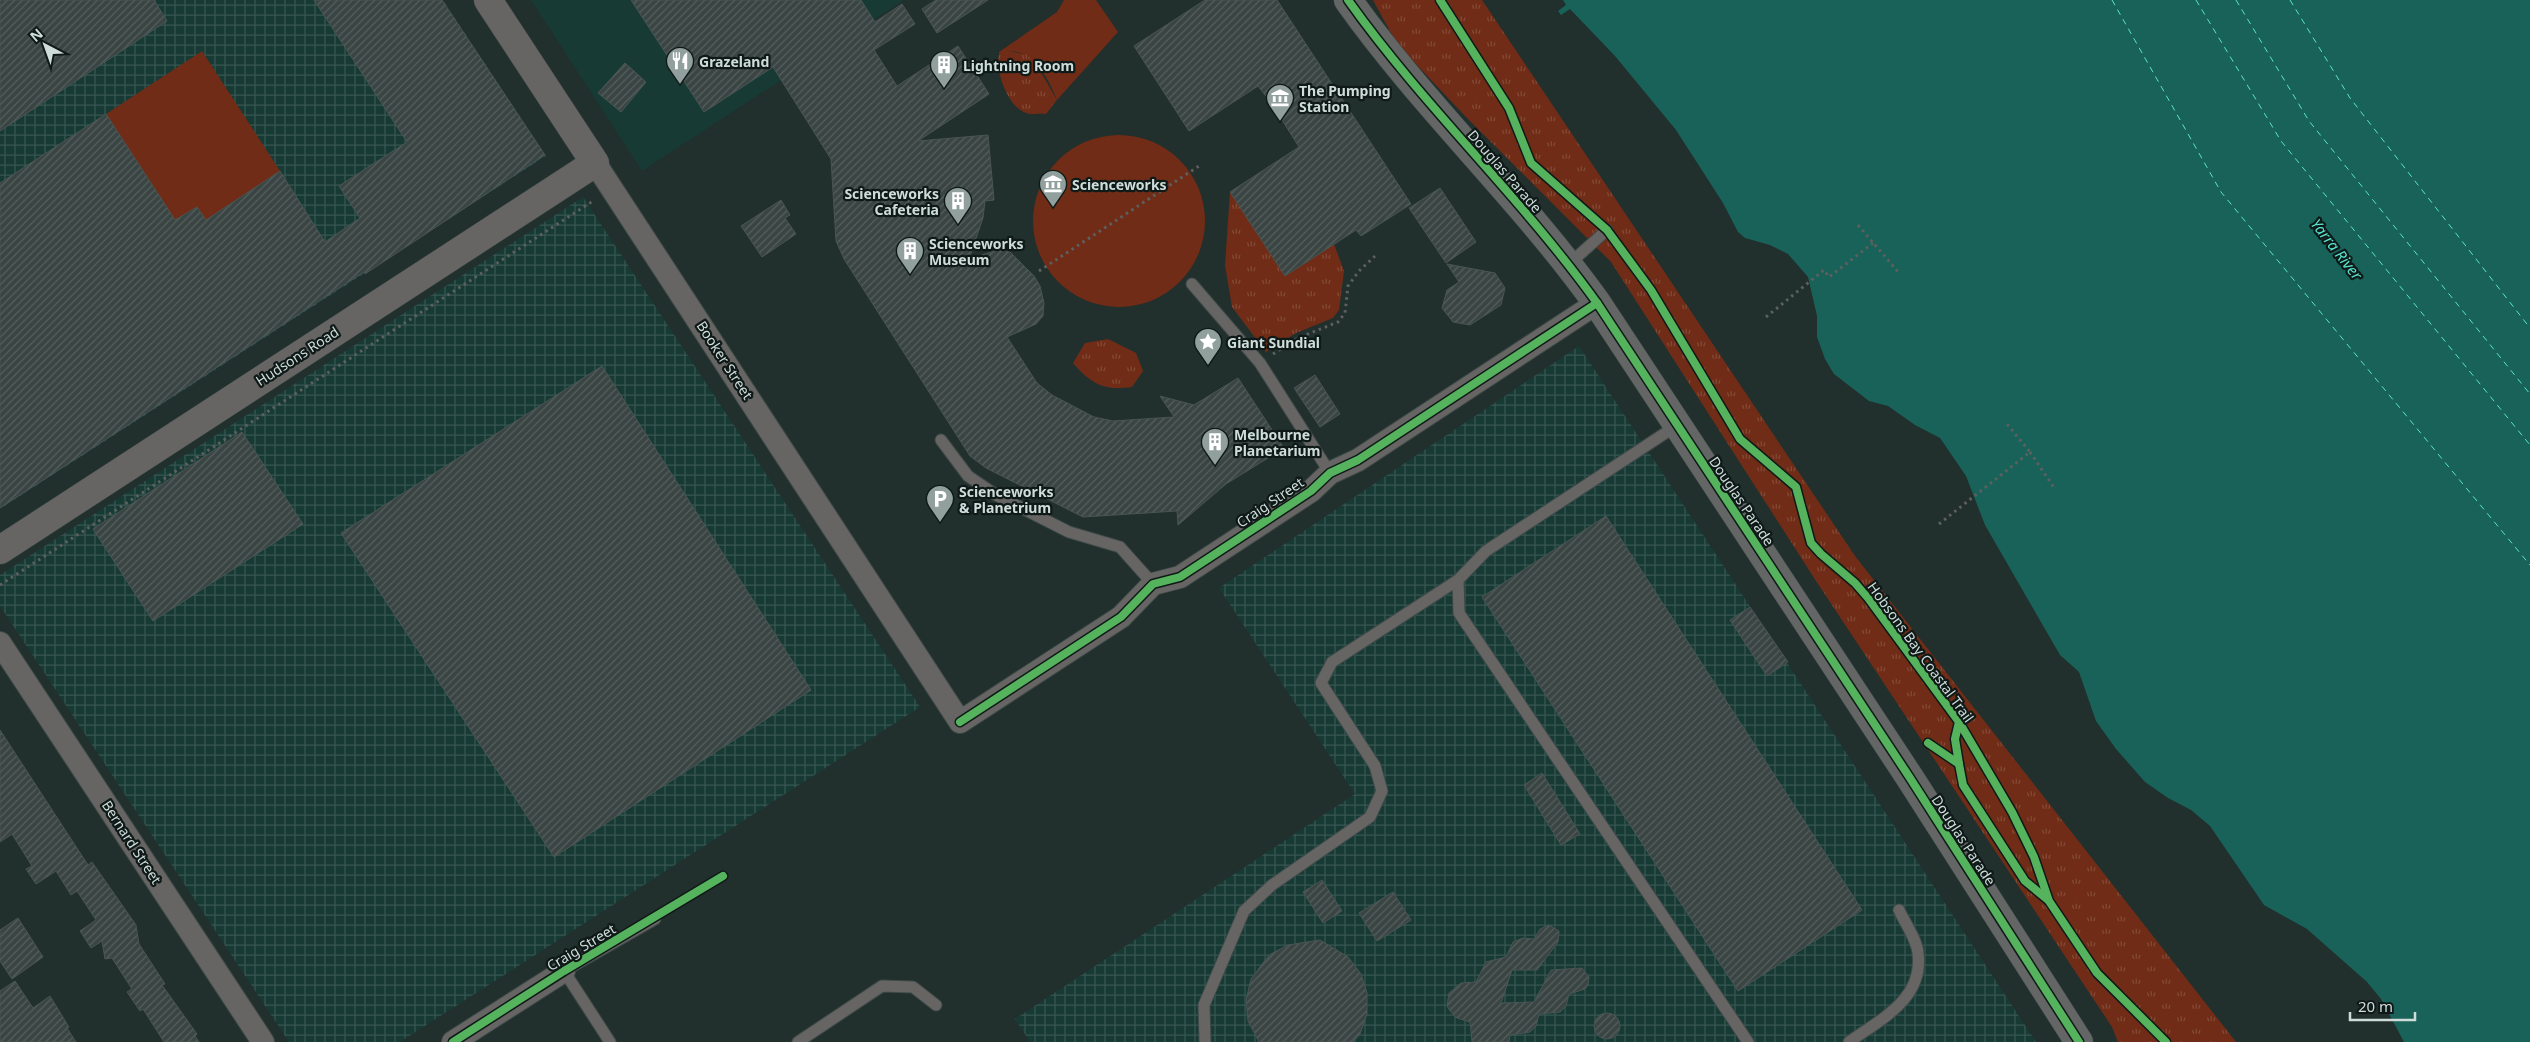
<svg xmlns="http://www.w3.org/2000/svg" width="2530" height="1042" font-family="'Noto Sans',sans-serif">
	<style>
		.built { fill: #183a35 }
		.industrial { fill: url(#industrial-grid) }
		.green { fill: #702c16 }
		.park { fill: url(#park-tufts) }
		.water { fill: #196259 }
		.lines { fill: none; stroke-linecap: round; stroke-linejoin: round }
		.ferry { stroke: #57e4d0; stroke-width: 1; stroke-dasharray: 6 5; stroke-linecap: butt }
		.building { fill: url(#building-hatch); stroke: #495553 }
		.service-casing { stroke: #3e4a48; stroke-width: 13 }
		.minor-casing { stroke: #3e4a48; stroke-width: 24 }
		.tertiary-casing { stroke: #3e4a48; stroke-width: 29 }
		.primary-casing { stroke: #3e4a48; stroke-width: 29 }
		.path { stroke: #5d605f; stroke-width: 3; stroke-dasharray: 2.5 4; stroke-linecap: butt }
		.service { stroke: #666564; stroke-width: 11 }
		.minor { stroke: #666564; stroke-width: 22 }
		.tertiary { stroke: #666564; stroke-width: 28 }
		.primary { stroke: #636664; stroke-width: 28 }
		.cycleway-casing { stroke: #0f1a18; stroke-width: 11 }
		.cycleway { stroke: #56b35d; stroke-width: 8 }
		.labels { text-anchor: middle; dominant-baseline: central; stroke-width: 4.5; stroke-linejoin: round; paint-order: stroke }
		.poi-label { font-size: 14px; font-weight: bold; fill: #ceddda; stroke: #0f1a18; text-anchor: start }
		.street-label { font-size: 14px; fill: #ceddda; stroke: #0f1a18 }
		.water-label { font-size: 15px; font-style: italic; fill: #57e4d0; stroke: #0f1a18 }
	</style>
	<defs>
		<pattern id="industrial-grid" width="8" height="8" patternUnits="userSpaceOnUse" patternTransform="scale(1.25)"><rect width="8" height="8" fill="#183a35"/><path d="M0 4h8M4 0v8" fill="none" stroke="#385652"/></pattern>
		<pattern id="park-tufts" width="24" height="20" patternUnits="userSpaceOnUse" patternTransform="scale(1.25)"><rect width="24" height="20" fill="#702c16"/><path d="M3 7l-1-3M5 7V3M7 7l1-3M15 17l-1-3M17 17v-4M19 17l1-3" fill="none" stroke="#834a37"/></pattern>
		<pattern id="building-hatch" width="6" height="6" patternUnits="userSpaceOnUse" patternTransform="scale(1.25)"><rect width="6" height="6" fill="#3a4543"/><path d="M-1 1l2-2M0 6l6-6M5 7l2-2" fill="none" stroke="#555f5e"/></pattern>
	</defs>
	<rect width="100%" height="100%" fill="#212f2d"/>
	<!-- built -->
	<path class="built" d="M 531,0 L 904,0 L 642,171 Z"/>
	<!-- industrial -->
	<g class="industrial">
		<path d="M 0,0 L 443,0 L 546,156 L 0,509 Z"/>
		<path d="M 583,197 L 920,707 L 400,1042 L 289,1042 L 0,606 L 0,575 Z"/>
		<path d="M 1579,346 L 2036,1042 L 1030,1042 L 1015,1019 L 1355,794 L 1219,588 Z"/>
	</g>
	<!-- green -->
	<g class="green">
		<path d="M 1064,0 L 1096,0 L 1118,32 L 1057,100 C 1048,77 1028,40 999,55 L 999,52 L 1057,12 Z"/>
		<path d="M 202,51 L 280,171 L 206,220 L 197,207 L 175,220 L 106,114 Z"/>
		<circle cx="1119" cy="221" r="86"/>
	</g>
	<!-- park -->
	<g class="park">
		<path d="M 1373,0 L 1482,0 L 1855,556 L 2236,1042 L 2118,1042 L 2112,1027 L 1816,581 L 1611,262 L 1466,117 L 1397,44 Z"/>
		<path d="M 1005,51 L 1026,54 L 1035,62 L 1057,100 L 1046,114 C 1040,113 1032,115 1026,113 C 1008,107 995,71 999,55 Z"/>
		<path d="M 1230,192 L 1285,276 L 1334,244 L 1344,271 L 1339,310 L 1333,318 L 1296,333 L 1266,352 L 1232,307 L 1225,265 Z"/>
		<path d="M 1108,339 L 1136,353 L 1143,371 L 1132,387 C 1104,391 1091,384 1073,363 L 1085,343 Z"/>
	</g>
	<!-- water -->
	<path class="water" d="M 1563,0 L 2530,0 L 2530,1042 L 2404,1042 L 2381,999 L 2367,982 L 2307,929 L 2264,905 L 2210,826 L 2191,810 L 2168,798 L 2145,782 L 2116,749 L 2096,721 L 2079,672 L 2060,655 L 1985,525 L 1966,476 L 1940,438 L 1915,425 L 1888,406 L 1869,401 L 1834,374 L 1825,359 L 1817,337 L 1817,316 L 1808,277 L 1788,254 L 1770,245 L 1745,238 L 1738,232 L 1723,203 L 1676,130 L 1615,56 L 1570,9 L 1561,15 L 1558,11 L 1566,5 Z"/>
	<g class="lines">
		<!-- ferry -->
		<g class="ferry">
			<path d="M 2112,0 L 2221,192 L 2530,565"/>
			<path d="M 2196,0 L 2281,141 L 2530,445"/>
			<path d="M 2236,0 L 2309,121 L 2530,394"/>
			<path d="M 2290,0 L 2350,98 L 2530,328"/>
		</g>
	</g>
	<!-- building -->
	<g class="building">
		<path d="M 0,0 L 154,0 L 167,21 L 0,131 Z"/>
		<path d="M 314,0 L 442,0 L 545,155 L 365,274 L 364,272 L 0,508 L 0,183 L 106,114 L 175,220 L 197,207 L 206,220 L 280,171 L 325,242 L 360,218 L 339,186 L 407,142 Z"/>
		<path d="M 631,0 L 861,0 L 875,22 L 902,4 L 915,24 L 874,50 L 897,86 L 958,46 L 989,94 L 918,141 L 988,135 L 994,200 L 985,201 L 983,218 L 969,259 L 998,250 L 1010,252 L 1034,276 L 1040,286 L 1044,303 L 1043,316 L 1036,324 L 1007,337 L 1037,383 L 1052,395 L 1094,417 L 1113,421 L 1174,417 L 1160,396 L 1194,405 L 1238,378 L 1284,448 L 1226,484 L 1178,525 L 1177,511 L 1083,517 L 986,468 L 970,456 L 844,259 L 836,241 L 831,159 L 773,67 L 704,112 Z"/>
		<path d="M 936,0 L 988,0 L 937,33 L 922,9 Z"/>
		<path d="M 1205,0 L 1277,0 L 1411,204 L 1361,236 L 1356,230 L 1285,276 L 1230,192 L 1299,147 L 1272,104 L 1258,86 L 1189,131 L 1134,46 Z"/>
		<path d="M 625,63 L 646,82 L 621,112 L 598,93 Z"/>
		<path d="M 1440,188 L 1476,242 L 1446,263 L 1409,208 Z"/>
		<path d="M 781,200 L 790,215 L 785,218 L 796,234 L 762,257 L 741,226 Z"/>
		<path d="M 1447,264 L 1495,273 L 1505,288 L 1501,305 L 1470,325 L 1453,322 L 1442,308 L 1447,290 L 1459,282 Z"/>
		<path d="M 602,366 L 811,690 L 554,857 L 341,533 Z"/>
		<path d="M 1315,375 L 1340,414 L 1320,427 L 1294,388 Z"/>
		<path d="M 242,432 L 303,524 L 153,621 L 93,529 Z"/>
		<path d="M 1606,516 L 1862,910 L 1738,991 L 1482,597 Z"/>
		<path d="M 1750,607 L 1788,662 L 1767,676 L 1730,620 Z"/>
		<path d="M 0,730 L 88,865 L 92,862 L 136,925 L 139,944 L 165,984 L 162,985 L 197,1034 L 195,1036 L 199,1042 L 164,1042 L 143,1009 L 140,1011 L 127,992 L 132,989 L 112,958 L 105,959 L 102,941 L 91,948 L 80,931 L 96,920 L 77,891 L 71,895 L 56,871 L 36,884 L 26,869 L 32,866 L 12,834 L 0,842 Z"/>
		<path d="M 1542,773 L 1580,834 L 1561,845 L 1524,785 Z"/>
		<path d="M 1322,880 L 1342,911 L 1323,923 L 1303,892 Z"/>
		<path d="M 1393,892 L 1411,920 L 1377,941 L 1359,913 Z"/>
		<path d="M 18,918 L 43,957 L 12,979 L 0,961 L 0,930 Z"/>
		<path d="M 1549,925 L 1559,931 L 1558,942 L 1537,970 L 1512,970 L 1501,1003 L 1534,1002 L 1551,970 L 1582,968 L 1589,977 L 1588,985 L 1585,989 L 1569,994 L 1566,1006 L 1560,1012 L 1539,1014 L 1536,1026 L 1530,1032 L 1510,1035 L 1509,1042 L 1472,1042 L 1470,1022 L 1457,1018 L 1450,1011 L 1447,1006 L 1449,993 L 1461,983 L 1476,982 L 1486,962 L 1506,957 L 1513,942 L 1523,938 L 1534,939 L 1540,929 Z"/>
		<path d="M 1320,940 L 1348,957 L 1361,974 L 1367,993 L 1367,1014 L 1360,1034 L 1353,1042 L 1259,1042 L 1248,1021 L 1246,1000 L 1251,979 L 1269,955 L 1288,945 Z"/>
		<path d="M 15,981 L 33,1008 L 50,996 L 69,1027 L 67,1028 L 76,1042 L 0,1042 L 0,991 Z"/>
		<circle cx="1607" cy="1026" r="13"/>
	</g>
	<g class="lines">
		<defs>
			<g id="service">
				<path d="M 1569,264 L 1607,230"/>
				<path d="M 1192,284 L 1260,363 L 1330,473"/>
				<path d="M 1676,426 L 1486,551 L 1458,580 L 1459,613 L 1748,1042"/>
				<path d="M 941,440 L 968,476 L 996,495 L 1069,532 L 1120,547 L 1153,584"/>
				<path d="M 610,1042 L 564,971 L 655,919"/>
				<path d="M 798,1042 L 882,986 L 913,987 L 936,1005"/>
				<path d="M 1205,1042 L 1204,1005 L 1244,911 L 1272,885 L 1370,817 L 1382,791 L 1375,766 L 1321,683 L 1332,662 L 1458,580"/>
				<path d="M 1849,1042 C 1881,1019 1924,999 1918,953 C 1917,940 1905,923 1899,910"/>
			</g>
			<g id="minor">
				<path d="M 595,163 L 960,722 L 1121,617 L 1153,584 L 1180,577 L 1311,491 L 1330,473 L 1358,460 L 1597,303"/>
				<path d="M 0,643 L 263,1042"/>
				<path d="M 453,1042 L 564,971"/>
			</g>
			<path id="tertiary" d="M 0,550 L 595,163 L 488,0"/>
			<path id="primary" d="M 1348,0 C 1424,107 1521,197 1597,303 L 1910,778 L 2079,1042"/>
		</defs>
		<!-- service casing -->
		<use href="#service" class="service-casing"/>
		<!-- minor casing -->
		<use href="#minor" class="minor-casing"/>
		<!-- tertiary casing -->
		<use href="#tertiary" class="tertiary-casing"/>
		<!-- primary casing -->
		<use href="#primary" class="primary-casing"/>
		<!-- path -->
		<g class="path">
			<path d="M 1858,225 L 1899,273"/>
			<path d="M 1039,271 L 1199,166"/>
			<path d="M 1766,317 L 1824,270 L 1829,277 L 1873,243"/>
			<path d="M 1273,354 L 1298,338 L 1338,322 L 1345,313 L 1348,286 L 1359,271 L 1375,256"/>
			<path d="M 2030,452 L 2055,489"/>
			<path d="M 1939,524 L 2030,452 L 2007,424"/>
			<path d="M 0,585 L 593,201"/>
		</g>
		<!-- service -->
		<use href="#service" class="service"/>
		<!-- minor -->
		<use href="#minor" class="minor"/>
		<!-- tertiary -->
		<use href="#tertiary" class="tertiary"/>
		<!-- primary -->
		<use href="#primary" class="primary"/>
		<defs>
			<g id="cycleway">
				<path d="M 1348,0 C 1424,107 1521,197 1597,303 L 1910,778 L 2079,1042"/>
				<path d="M 1440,0 L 1509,108 L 1531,163 L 1607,230 L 1651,290 L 1740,439 L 1796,487 L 1811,543 L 1821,554 L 1855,583 L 1868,598 L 1959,722 L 2012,812 L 2034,857 L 2049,901 L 2097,973 L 2166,1042"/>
				<path d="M 960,722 L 1121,617 L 1153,584 L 1180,577 L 1311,491 L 1330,473 L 1358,460 L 1597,303"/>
				<path d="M 1928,743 L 1959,764 L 1955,739 L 1959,722"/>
				<path d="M 1959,764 L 1963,785 L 2025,881 L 2048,900"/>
				<path d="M 453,1042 L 564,971 L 723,876"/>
			</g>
		</defs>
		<!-- cycleway casing -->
		<use href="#cycleway" class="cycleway-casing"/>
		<!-- cycleway -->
		<use href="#cycleway" class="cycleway"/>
	</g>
	<!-- icons -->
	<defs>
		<symbol id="restaurant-pin" viewBox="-11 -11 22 30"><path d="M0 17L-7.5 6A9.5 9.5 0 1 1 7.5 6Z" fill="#91a09d" stroke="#0f1a18"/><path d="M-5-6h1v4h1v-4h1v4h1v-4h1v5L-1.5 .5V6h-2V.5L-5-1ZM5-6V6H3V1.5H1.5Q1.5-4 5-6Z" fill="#fff"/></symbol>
		<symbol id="building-pin" viewBox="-11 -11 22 30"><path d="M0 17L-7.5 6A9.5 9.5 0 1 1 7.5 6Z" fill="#91a09d" stroke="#0f1a18"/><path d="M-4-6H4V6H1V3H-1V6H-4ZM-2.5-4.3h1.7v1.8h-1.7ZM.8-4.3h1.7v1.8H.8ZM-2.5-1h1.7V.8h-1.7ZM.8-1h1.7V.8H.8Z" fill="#fff"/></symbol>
		<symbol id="museum-pin" viewBox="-11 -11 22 30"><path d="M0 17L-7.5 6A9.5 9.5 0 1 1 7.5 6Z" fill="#91a09d" stroke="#0f1a18"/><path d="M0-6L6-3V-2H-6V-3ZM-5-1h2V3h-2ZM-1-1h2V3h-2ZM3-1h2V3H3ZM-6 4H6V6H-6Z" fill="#fff"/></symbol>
		<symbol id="sight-pin" viewBox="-11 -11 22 30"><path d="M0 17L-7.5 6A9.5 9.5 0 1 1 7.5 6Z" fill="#91a09d" stroke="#0f1a18"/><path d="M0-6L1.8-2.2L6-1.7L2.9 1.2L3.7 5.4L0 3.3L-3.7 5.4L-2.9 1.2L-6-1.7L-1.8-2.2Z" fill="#fff"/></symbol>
		<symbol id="parking-pin" viewBox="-11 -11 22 30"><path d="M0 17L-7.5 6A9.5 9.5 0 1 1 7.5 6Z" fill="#91a09d" stroke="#0f1a18"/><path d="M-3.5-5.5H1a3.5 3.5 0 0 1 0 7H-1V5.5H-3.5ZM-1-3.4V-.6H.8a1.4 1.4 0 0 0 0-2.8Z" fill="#fff"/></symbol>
	</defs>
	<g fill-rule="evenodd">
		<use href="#restaurant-pin" x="664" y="45" width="32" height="43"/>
		<use href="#building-pin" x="928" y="49" width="32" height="43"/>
		<use href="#museum-pin" x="1264" y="82" width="32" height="43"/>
		<use href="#museum-pin" x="1037" y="168" width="32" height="43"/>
		<use href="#building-pin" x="942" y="185" width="32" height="43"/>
		<use href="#building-pin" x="894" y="235" width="32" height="43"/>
		<use href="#sight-pin" x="1192" y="326" width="32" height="43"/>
		<use href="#building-pin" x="1199" y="426" width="32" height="43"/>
		<use href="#parking-pin" x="924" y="483" width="32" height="43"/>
	</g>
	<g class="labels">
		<!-- poi labels -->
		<g class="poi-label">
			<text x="699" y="61">Grazeland</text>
			<text x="963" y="65">Lightning Room</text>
			<text x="1299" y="90">The Pumping<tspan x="1299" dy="16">Station</tspan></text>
			<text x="1072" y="184">Scienceworks</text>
			<text x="939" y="193" text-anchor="end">Scienceworks<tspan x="939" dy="16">Cafeteria</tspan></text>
			<text x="929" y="243">Scienceworks<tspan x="929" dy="16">Museum</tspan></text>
			<text x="1227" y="342">Giant Sundial</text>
			<text x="1234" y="434">Melbourne<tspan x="1234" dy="16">Planetarium</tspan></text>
			<text x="959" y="491">Scienceworks<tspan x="959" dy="16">&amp; Planetrium</tspan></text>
		</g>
		<!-- street labels -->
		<g class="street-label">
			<text transform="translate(1505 171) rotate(49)">Douglas Parade</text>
			<text transform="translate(297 356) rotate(-33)">Hudsons Road</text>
			<text transform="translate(725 360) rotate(57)">Booker Street</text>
			<text transform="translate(1742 501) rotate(56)">Douglas Parade</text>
			<text transform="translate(1270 502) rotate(-34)">Craig Street</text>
			<text transform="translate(1921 652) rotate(54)">Hobsons Bay Coastal Trail</text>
			<text transform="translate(1964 840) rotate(57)">Douglas Parade</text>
			<text transform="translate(132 842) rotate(57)">Bernard Street</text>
			<text transform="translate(581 947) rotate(-31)">Craig Street</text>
		</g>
		<!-- water labels -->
		<g class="water-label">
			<text transform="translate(2337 249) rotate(52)">Yarra River</text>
		</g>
	</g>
	<!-- north arrow -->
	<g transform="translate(45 45) rotate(319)" stroke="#0f1a18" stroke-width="4" paint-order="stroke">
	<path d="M0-4L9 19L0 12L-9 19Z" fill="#ceddda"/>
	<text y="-8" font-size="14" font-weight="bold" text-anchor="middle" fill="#ceddda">N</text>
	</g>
	<!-- scale -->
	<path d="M2350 1012v8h65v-8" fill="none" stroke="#ceddda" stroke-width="2.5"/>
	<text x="2358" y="1012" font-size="15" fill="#ceddda" stroke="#0f1a18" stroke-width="4" paint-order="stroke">20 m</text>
</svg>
